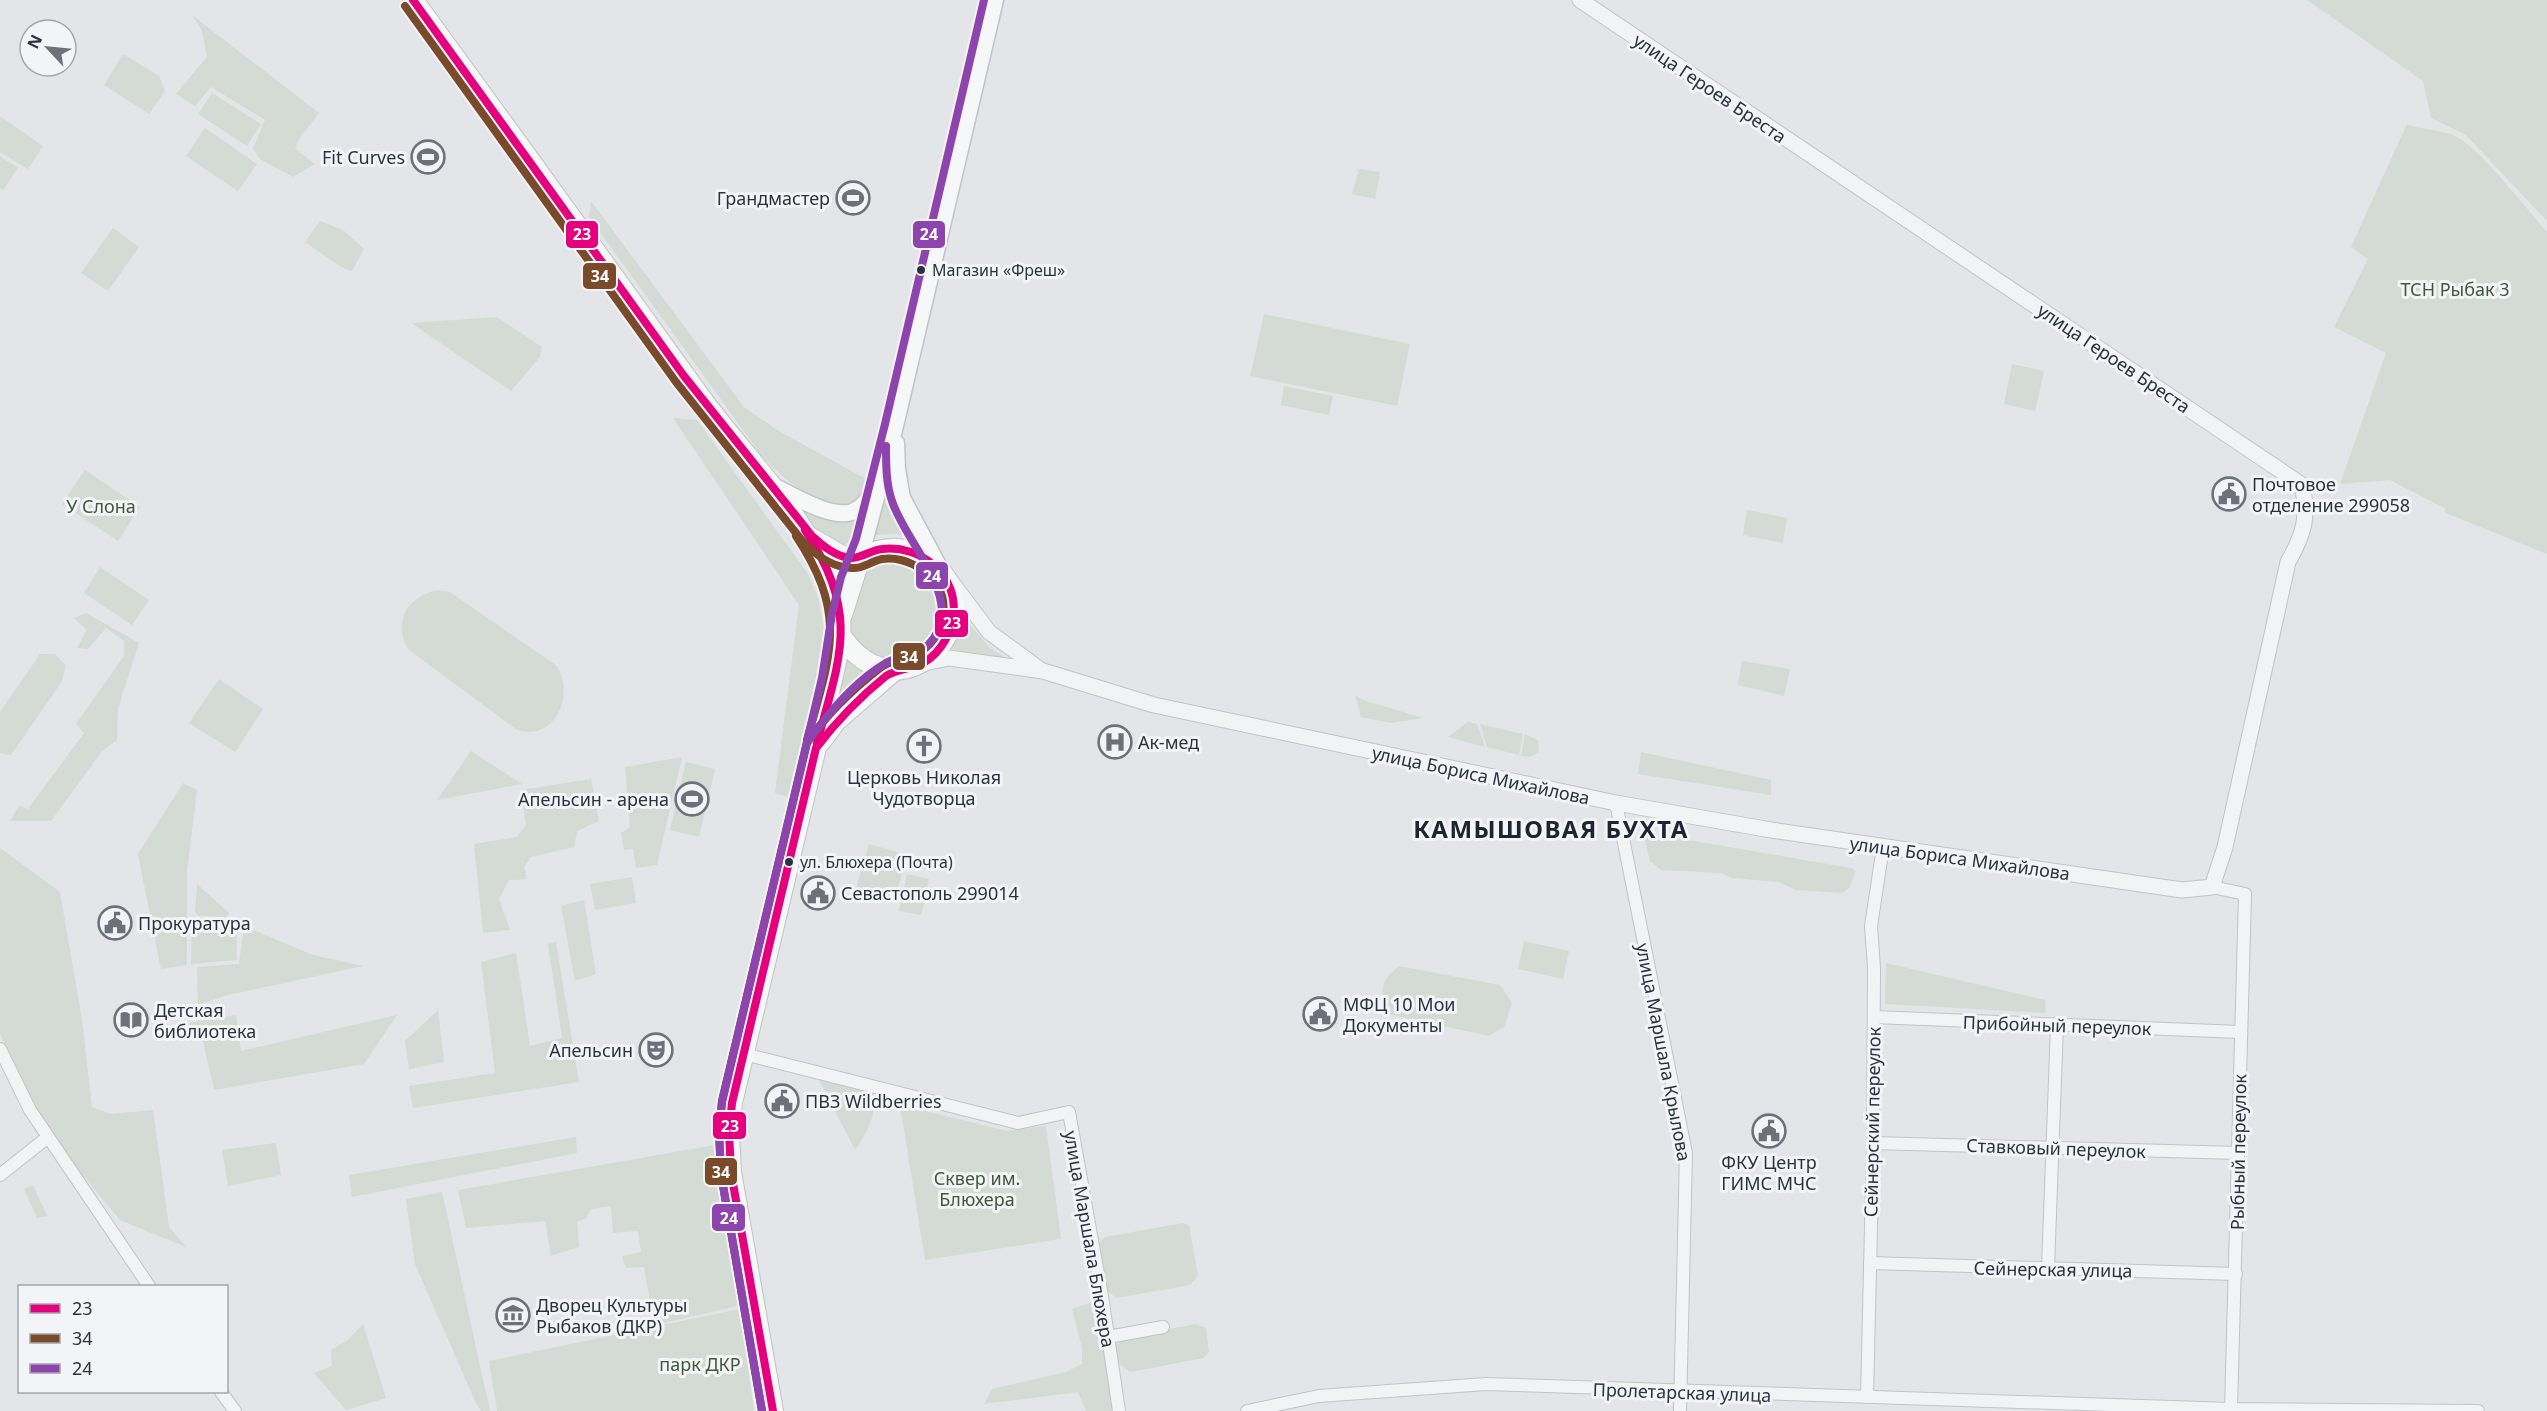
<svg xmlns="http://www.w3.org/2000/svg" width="2547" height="1411" font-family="'Noto Sans',sans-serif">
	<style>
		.green { fill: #d4dbd4 }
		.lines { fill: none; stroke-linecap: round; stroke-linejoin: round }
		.minor-casing { stroke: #c2c3c6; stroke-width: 14 }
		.tertiary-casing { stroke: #c2c3c6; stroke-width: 17 }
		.secondary-casing { stroke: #c2c3c6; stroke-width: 19 }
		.primary-casing { stroke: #c0c2c5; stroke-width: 22 }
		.minor { stroke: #f2f3f5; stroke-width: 12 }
		.tertiary { stroke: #f2f3f5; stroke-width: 15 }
		.secondary { stroke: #f6f7f7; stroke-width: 16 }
		.primary { stroke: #f6f7f7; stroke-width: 20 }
		.bus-1-casing { stroke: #f2f4f7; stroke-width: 12 }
		.bus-2-casing { stroke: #f2f4f7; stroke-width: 12 }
		.bus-3-casing { stroke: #f2f4f7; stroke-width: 12 }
		.bus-1 { stroke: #e5007d; stroke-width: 8 }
		.bus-2 { stroke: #7a4b2a; stroke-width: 8 }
		.bus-3 { stroke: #8e44ad; stroke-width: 8 }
		.bus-dot { fill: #2c333f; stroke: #f2f4f7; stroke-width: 2 }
		.labels { text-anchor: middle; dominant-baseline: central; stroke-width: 6; stroke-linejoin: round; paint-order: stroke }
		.bus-label { font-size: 16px; fill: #2c333f; stroke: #f2f4f7; text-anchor: start }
		.street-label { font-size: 18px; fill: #2c333f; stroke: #f2f4f7 }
		.poi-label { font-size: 18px; fill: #2c333f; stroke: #f2f4f7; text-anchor: start }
		.park-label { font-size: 18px; fill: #40593b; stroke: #f2f4f7 }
		.district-label { font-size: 24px; font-weight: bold; letter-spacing: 1.5px; fill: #1e2430; stroke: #f2f4f7 }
		.line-badge { stroke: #f2f4f7; stroke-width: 2 }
		.badge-label { font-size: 16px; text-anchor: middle; font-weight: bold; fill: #fff }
	</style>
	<rect width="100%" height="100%" fill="#e3e5e8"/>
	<!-- green -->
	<g class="green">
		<path d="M 2307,0 L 2547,0 L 2547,221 L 2466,135 L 2431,118 L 2423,81 Z"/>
		<path d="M 192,15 L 319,113 L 301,136 L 295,149 L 315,164 L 293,177 L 260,159 L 253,149 L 265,120 L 211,87 L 195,106 L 176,94 L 207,57 L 202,31 Z"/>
		<path d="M 123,54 L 159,76 L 165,91 L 149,114 L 104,85 Z"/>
		<path d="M 212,93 L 261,124 L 247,146 L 198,114 Z"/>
		<path d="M 0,116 L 43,146 L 28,169 L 0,152 Z"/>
		<path d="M 2407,124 C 2422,130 2445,130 2457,137 C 2482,151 2526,208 2547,232 L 2547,554 L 2446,513 L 2444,508 L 2390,480 L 2340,484 L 2386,353 L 2334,327 L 2368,259 L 2351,247 Z"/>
		<path d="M 205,128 L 257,164 L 238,191 L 186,156 Z"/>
		<path d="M 0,156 L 18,168 L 3,190 L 0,188 Z"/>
		<path d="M 1359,169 L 1380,172 L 1375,199 L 1352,194 Z"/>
		<path d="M 591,201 L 744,407 L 777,430 L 866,479 L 861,495 C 857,498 850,503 845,504 C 816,509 779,475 761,455 L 589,217 Z"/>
		<path d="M 320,221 L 343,230 L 364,249 L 352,271 L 341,267 L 305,242 Z"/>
		<path d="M 113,228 L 139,247 L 108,291 L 81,273 Z"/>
		<path d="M 1264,314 L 1410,344 L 1397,406 L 1250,376 Z"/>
		<path d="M 497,317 L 542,347 L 540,357 L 511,391 L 411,323 Z"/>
		<path d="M 2012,364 L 2044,371 L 2035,411 L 2004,404 Z"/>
		<path d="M 1284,386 L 1333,396 L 1329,415 L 1281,405 Z"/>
		<path d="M 673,418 L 697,420 L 808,574 L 819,600 L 825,638 L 791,798 L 775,793 L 799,605 Z"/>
		<path d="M 85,470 L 140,507 L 118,541 L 62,504 Z"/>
		<path d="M 886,487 L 918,541 L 897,534 L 875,535 Z"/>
		<path d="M 797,507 L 823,519 L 859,522 L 855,540 L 840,546 L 818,533 Z"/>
		<path d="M 1747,510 L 1787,518 L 1783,543 L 1743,535 Z"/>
		<path d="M 886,554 L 917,560 L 941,588 L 946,604 L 938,636 L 913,657 L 896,660 L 880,657 L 865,649 L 846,626 L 861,572 Z"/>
		<path d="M 100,567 L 149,600 L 132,625 L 84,593 Z"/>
		<path d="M 438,590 L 450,592 L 557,666 C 575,695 555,742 517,730 L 409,650 C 391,622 408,596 438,590 Z"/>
		<path d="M 86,613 L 139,643 L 118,708 L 117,740 L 102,751 L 51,821 L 10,821 L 19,806 L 28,809 L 84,733 L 76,724 L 124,656 L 124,641 L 106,628 L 88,649 L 77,648 L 87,630 L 74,618 Z"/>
		<path d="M 963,617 L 991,649 L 1013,662 L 948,648 L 957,634 Z"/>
		<path d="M 40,654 L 55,654 L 66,666 L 62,681 L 11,755 L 0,753 L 0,712 Z"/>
		<path d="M 846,657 L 859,667 L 874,672 L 833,711 Z"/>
		<path d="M 1742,661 L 1790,669 L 1784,696 L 1738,685 Z"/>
		<path d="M 219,679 L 263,709 L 235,752 L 189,723 Z"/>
		<path d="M 1355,695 L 1363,700 L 1423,718 L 1391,723 L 1361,717 Z"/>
		<path d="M 1468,722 L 1477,724 L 1485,747 L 1448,737 Z"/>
		<path d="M 1480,724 L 1523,734 L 1519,755 L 1487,747 Z"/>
		<path d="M 1525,734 L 1538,740 L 1539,752 L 1531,757 L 1521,756 Z"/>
		<path d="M 471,751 L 522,784 L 437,800 Z"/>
		<path d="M 1641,752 L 1771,780 L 1771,795 L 1638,774 Z"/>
		<path d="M 682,757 L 657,865 L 636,868 L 633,849 L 624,850 L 621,833 L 630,827 L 625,767 Z"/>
		<path d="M 686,762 L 715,769 L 699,837 L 670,830 Z"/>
		<path d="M 591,779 L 599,821 L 577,831 L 574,847 L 531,857 L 524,867 L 527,879 L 509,880 L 499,899 L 510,930 L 483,933 L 474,844 L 517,837 L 526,825 L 521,790 Z"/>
		<path d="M 183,783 L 197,790 L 187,871 L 187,965 L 161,969 L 138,854 Z"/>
		<path d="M 1647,833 L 1851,868 L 1856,871 L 1849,888 L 1842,893 L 1796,890 L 1779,882 L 1732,878 L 1721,873 L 1661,870 L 1650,861 L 1644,837 Z"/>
		<path d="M 869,844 L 907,855 L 894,903 L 855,892 Z"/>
		<path d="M 0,848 L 60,892 L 82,1020 L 92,1107 L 111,1114 L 153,1110 L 169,1227 L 186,1247 L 120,1220 L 57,1144 L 19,1081 L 0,1033 Z"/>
		<path d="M 907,874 L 929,879 L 921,915 L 899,911 Z"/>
		<path d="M 632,877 L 636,903 L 595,910 L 590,884 Z"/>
		<path d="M 197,884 L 229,913 L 227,917 L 199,916 L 195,912 Z"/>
		<path d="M 584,900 L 596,974 L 575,981 L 561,906 Z"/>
		<path d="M 192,919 L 236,923 L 237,960 L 191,964 Z"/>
		<path d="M 244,926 L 313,955 L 363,966 L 228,995 L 198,1005 L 197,967 L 239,964 Z"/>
		<path d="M 1524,941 L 1569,951 L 1563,979 L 1518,969 Z"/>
		<path d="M 556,942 L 579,1082 L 413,1108 L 409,1086 L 495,1073 L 481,962 L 516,953 L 530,1046 L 562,1038 L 548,944 Z"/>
		<path d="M 1886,963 L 2045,1000 L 2046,1013 L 1885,1004 Z"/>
		<path d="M 1399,966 L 1500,985 L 1512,1003 L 1504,1027 L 1489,1036 L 1388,1014 C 1380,990 1379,982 1399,966 Z"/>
		<path d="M 438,1010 L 444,1062 L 409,1069 L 405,1041 Z"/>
		<path d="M 236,1015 L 241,1051 L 397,1015 L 364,1064 L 214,1090 L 203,1041 L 183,1024 Z"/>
		<path d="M 822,1079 L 873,1090 C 880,1108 866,1135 855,1150 L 820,1081 Z"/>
		<path d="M 900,1105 L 1007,1131 L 1046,1126 L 1061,1239 L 925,1260 Z"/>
		<path d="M 576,1137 L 577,1153 L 352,1197 L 349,1175 Z"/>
		<path d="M 276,1143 L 281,1175 L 228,1186 L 222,1150 Z"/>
		<path d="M 715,1145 L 738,1306 L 654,1325 L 644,1267 L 626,1268 L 622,1256 L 641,1252 L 638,1231 L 613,1233 L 611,1206 L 591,1209 L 586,1219 L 577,1221 L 579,1247 L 551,1256 L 545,1221 L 466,1228 L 458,1190 Z"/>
		<path d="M 33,1185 L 47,1216 L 37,1218 L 24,1189 Z"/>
		<path d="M 442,1192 L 490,1411 L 481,1411 L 475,1401 L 415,1264 L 406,1199 Z"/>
		<path d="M 1183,1223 L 1189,1225 L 1198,1276 L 1190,1285 L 1116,1298 L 1108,1291 L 1098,1244 L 1105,1237 Z"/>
		<path d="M 1096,1301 L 1115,1411 L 1086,1411 L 1078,1392 L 984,1404 L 992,1389 L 1066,1372 L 1082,1364 L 1082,1347 L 1072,1309 Z"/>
		<path d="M 740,1309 L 754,1411 L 497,1411 L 489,1361 Z"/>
		<path d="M 363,1324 L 386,1398 L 346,1410 L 314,1373 L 332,1366 L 331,1350 L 348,1340 Z"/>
		<path d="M 1196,1324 L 1206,1328 L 1209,1352 L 1204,1358 L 1130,1372 L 1118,1363 L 1115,1346 L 1122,1338 Z"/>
	</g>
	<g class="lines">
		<defs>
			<g id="minor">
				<path d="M 1616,803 L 1686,1153 L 1680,1411"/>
				<path d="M 2212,887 L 2245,894 L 2231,1409"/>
				<path d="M 1874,1017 L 2240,1032"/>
				<path d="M 0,1049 L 30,1110 L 149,1286"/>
				<path d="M 744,1054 L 1018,1123 L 1069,1112 L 1102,1296 L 1119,1411"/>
				<path d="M 1873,1143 L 2238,1153"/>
				<path d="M 0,1175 L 48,1137"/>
				<path d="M 1870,1263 L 2236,1274"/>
				<path d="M 2048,1268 L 2057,1025"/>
				<path d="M 1108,1337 L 1163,1327"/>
				<path d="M 221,1392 L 235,1411"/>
				<path d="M 1867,1397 L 1873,1143 L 1874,968 L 1871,926 L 1883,847"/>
				<path d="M 1247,1411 L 1319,1396 L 1486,1384 L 2231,1409 L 2478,1411"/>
			</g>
			<g id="tertiary">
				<path d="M 950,580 L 989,632 L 1038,668"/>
				<path d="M 924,663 L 949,658 L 1043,671 L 1154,705 L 1616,803 L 1771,830 L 2182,890 L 2212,887 L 2225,847 L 2288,562 C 2304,534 2309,517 2302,485 L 1580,0"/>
			</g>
			<g id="secondary">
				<path d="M 896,443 L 897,469 L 902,498 L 939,567"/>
				<path d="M 775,487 C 794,496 831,519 852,512 C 863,508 870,497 876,488"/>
				<path d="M 860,558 L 895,426 L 995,0"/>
			</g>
			<g id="primary">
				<path d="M 413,0 C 510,132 605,265 701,398 C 749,463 805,513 834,591 C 846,623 839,649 832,680 L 732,1103 L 729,1132 L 731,1172 L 773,1411"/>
				<path d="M 811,538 L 842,556 L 860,558"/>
				<path d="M 841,636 C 905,728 1003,608 925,558 C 903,544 882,547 860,558 L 842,615"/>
				<path d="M 821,741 L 836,721 L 895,670"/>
			</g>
		</defs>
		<!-- minor casing -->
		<use href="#minor" class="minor-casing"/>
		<!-- tertiary casing -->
		<use href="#tertiary" class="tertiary-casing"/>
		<!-- secondary casing -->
		<use href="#secondary" class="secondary-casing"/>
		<!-- primary casing -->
		<use href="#primary" class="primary-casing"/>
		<!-- minor -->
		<use href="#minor" class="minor"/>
		<!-- tertiary -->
		<use href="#tertiary" class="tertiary"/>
		<!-- secondary -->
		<use href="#secondary" class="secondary"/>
		<!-- primary -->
		<use href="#primary" class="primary"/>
		<defs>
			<g id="bus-1">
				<path d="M 413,0 L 684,376 L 812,536 C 823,546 836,557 851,558 C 862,558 871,550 882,549 C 920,544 960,576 953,617 C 950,637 937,659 916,666 C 906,669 895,670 886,676 C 860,697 836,722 816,748 L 732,1103 L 729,1132 L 731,1172 L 773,1411"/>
				<path d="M 805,530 C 860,614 841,654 817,743"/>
			</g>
			<g id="bus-2">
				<path d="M 405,6 L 676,382 L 804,543 C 817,556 833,568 852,568 C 863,569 871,561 882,559 C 903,556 926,568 937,585 C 951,607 941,641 918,653 C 906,660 892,659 880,668 C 853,689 826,715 807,743 L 722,1101 L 719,1132 L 721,1174 L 762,1411"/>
				<path d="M 796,536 C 849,616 830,655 807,740"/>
			</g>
			<g id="bus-3">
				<path d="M 809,740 C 830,711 855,681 886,663 C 900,655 916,658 928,645 C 970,603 905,543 892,501 C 886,484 886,464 886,446"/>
				<path d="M 762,1411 L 721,1174 L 719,1132 L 722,1102 L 822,678 L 832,614 L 841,577 L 856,539 L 885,424 L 984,0"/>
			</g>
		</defs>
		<!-- bus-1 casing -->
		<use href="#bus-1" class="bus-1-casing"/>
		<!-- bus-2 casing -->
		<use href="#bus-2" class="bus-2-casing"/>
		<!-- bus-3 casing -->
		<use href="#bus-3" class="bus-3-casing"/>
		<!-- bus-1 -->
		<use href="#bus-1" class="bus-1"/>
		<!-- bus-2 -->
		<use href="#bus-2" class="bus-2"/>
		<!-- bus-3 -->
		<use href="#bus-3" class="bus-3"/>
	</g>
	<!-- icons -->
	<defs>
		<symbol id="stadium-ring" viewBox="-11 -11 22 22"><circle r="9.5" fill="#f2f4f7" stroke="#6c717a" stroke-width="1.5"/><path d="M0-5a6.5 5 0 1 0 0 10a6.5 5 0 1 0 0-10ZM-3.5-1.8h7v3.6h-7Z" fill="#6c717a"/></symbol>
		<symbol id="civic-ring" viewBox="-11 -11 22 22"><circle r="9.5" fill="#f2f4f7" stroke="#6c717a" stroke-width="1.5"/><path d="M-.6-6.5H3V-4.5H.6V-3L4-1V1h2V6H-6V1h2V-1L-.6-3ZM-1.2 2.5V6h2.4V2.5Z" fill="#6c717a"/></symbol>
		<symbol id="hospital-ring" viewBox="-11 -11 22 22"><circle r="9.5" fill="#f2f4f7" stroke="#6c717a" stroke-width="1.5"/><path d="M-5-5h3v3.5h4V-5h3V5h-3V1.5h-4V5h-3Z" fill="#6c717a"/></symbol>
		<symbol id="church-ring" viewBox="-11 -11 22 22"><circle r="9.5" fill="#f2f4f7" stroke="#6c717a" stroke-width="1.5"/><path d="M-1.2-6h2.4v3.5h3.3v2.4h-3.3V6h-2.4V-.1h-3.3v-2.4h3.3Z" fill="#6c717a"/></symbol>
		<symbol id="library-ring" viewBox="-11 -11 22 22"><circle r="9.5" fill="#f2f4f7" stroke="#6c717a" stroke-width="1.5"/><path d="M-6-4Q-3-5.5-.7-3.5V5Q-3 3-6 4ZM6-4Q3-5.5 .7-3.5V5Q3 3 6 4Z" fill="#6c717a"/></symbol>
		<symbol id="theatre-ring" viewBox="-11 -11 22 22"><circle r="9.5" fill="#f2f4f7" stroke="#6c717a" stroke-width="1.5"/><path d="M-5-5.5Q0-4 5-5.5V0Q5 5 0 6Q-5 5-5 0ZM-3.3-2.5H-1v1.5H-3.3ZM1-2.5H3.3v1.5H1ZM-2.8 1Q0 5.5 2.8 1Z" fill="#6c717a"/></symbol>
		<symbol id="museum-ring" viewBox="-11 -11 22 22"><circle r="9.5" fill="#f2f4f7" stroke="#6c717a" stroke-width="1.5"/><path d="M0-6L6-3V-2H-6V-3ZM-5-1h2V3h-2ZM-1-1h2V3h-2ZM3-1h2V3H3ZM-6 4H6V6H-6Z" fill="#6c717a"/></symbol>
	</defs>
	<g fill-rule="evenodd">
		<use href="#stadium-ring" x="409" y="138" width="38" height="38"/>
		<use href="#stadium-ring" x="834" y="179" width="38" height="38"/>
		<use href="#civic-ring" x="2210" y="475" width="38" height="38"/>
		<use href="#hospital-ring" x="1096" y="723" width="38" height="38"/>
		<use href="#church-ring" x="905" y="727" width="38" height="38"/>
		<use href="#stadium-ring" x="673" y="780" width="38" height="38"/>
		<use href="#civic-ring" x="799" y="874" width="38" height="38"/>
		<use href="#civic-ring" x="96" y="904" width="38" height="38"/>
		<use href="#civic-ring" x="1301" y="995" width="38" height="38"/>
		<use href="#library-ring" x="112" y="1001" width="38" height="38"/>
		<use href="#theatre-ring" x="637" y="1031" width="38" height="38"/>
		<use href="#civic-ring" x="763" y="1082" width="38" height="38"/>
		<use href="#civic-ring" x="1750" y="1112" width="38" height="38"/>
		<use href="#museum-ring" x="494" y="1296" width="38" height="38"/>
	</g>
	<!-- markers -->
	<g class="bus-dot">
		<circle cx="921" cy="270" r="5"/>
		<circle cx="789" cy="862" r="5"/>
	</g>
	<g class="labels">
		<!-- bus labels -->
		<g class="bus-label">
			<text x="932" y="270">Магазин «Фреш»</text>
			<text x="800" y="862">ул. Блюхера (Почта)</text>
		</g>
		<!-- street labels -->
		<g class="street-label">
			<text transform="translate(1710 88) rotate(34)">улица Героев Бреста</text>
			<text transform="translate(2114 358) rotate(34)">улица Героев Бреста</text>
			<text transform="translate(1481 775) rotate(12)">улица Бориса Михайлова</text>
			<text transform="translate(1960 858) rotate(8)">улица Бориса Михайлова</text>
			<text transform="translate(2057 1025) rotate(2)">Прибойный переулок</text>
			<text transform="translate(1664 1052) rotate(79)">улица Маршала Крылова</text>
			<text transform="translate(1872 1122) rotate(-89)">Сейнерский переулок</text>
			<text transform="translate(2056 1148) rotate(2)">Ставковый переулок</text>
			<text transform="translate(2238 1152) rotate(-89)">Рыбный переулок</text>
			<text transform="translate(1090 1239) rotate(80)">улица Маршала Блюхера</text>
			<text transform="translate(2053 1269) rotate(1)">Сейнерская улица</text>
			<text transform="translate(1682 1392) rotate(2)">Пролетарская улица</text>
		</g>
		<!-- poi labels -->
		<g class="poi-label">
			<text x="405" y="157" text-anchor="end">Fit Curves</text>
			<text x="830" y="198" text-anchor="end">Грандмастер</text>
			<text x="2252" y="484">Почтовое<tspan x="2252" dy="21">отделение 299058</tspan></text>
			<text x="1138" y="742">Ак-мед</text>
			<text x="924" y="777" text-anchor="middle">Церковь Николая<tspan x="924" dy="21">Чудотворца</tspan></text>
			<text x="669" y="799" text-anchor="end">Апельсин - арена</text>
			<text x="841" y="893">Севастополь 299014</text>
			<text x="138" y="923">Прокуратура</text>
			<text x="1343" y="1004">МФЦ 10 Мои<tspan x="1343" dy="21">Документы</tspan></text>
			<text x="154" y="1010">Детская<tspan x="154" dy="21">библиотека</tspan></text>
			<text x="633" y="1050" text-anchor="end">Апельсин</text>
			<text x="805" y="1101">ПВЗ Wildberries</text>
			<text x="1769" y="1162" text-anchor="middle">ФКУ Центр<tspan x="1769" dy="21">ГИМС МЧС</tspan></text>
			<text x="536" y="1305">Дворец Культуры<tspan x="536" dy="21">Рыбаков (ДКР)</tspan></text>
		</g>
		<!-- park labels -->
		<g class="park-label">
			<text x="2455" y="289">ТСН Рыбак 3</text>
			<text x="101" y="506">У Слона</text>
			<text x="977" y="1178">Сквер им.<tspan x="977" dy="21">Блюхера</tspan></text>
			<text x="700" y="1364">парк ДКР</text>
		</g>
		<!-- district labels -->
		<g class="district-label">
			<text x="1551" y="828">КАМЫШОВАЯ БУХТА</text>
		</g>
	</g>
	<g class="line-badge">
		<rect x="565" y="220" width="34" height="29" rx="6" fill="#e5007d"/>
		<rect x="912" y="220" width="34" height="29" rx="6" fill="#8e44ad"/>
		<rect x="582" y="262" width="35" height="28" rx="6" fill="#7a4b2a"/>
		<rect x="915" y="561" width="34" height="29" rx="6" fill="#8e44ad"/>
		<rect x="934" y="609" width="35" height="29" rx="6" fill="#e5007d"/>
		<rect x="892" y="642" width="34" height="29" rx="6" fill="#7a4b2a"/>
		<rect x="712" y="1111" width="35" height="29" rx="6" fill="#e5007d"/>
		<rect x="704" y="1157" width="34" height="29" rx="6" fill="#7a4b2a"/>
		<rect x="711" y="1203" width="35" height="29" rx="6" fill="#8e44ad"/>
	</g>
	<g class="badge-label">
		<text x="582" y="240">23</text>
		<text x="929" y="240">24</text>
		<text x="600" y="282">34</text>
		<text x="932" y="582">24</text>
		<text x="952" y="629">23</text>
		<text x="909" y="663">34</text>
		<text x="730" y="1132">23</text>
		<text x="721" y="1178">34</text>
		<text x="729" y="1224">24</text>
	</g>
	<!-- legend -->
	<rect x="18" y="1285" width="210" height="108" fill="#f2f4f7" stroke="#a3a7ad" stroke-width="1.5"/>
	<rect x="30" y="1304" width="30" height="9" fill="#e5007d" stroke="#a3a7ad" stroke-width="1.5"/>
	<text x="72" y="1315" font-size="18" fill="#2c333f">23</text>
	<rect x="30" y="1334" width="30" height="9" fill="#7a4b2a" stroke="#a3a7ad" stroke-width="1.5"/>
	<text x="72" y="1345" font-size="18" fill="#2c333f">34</text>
	<rect x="30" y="1364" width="30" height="9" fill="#8e44ad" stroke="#a3a7ad" stroke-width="1.5"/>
	<text x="72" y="1375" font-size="18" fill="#2c333f">24</text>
	<!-- north arrow -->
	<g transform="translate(48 48) rotate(296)"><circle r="28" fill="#f2f4f7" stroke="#a3a7ad" stroke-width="1.5"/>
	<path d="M0-4.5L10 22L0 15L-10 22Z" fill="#6c717a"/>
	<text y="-9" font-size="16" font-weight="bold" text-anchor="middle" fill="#2c333f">N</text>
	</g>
</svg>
